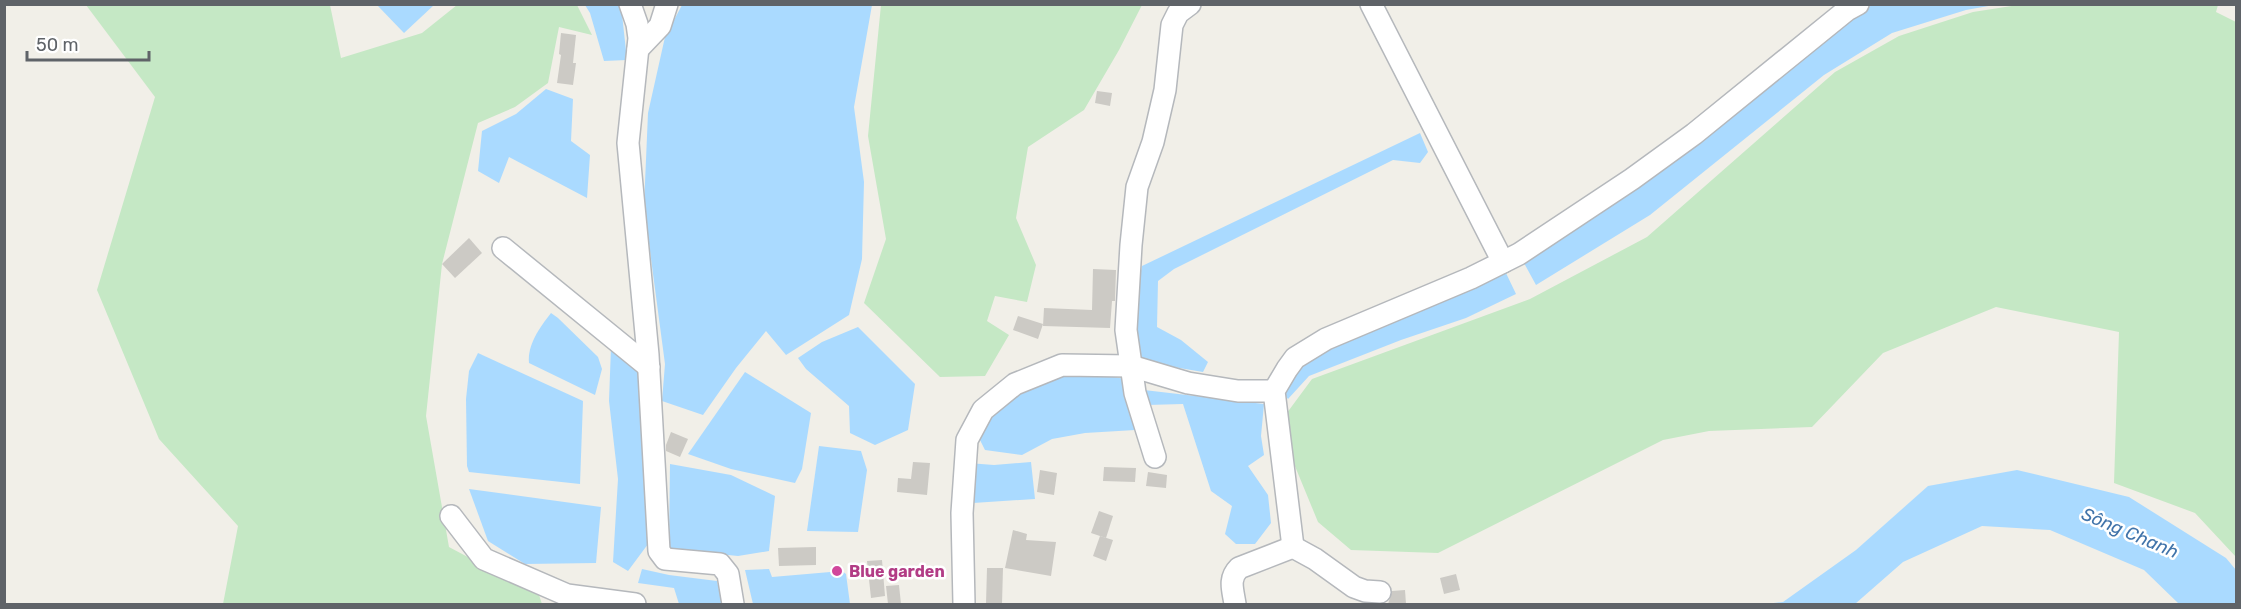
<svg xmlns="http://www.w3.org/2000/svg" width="2241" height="609" font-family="Rubik,sans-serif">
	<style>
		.green { fill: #c5e8c5 }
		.water { fill: #aadaff }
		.building { fill: #cccac5 }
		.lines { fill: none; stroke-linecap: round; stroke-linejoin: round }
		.minor-casing { stroke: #b5b8bc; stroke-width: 24 }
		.minor { stroke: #fff; stroke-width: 21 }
		.hotel-dot { fill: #d1479c; stroke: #fff; stroke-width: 2 }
		.labels { text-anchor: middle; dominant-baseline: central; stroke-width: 5; stroke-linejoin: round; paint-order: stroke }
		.hotel-label { font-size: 16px; font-weight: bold; fill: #b23c85; stroke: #fff; text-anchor: start }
		.water-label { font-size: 18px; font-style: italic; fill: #4174aa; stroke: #fff }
	</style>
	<rect width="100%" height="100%" fill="#f1efe8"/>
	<!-- green -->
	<g class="green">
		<path d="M 86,5 L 330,5 L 341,58 L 422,33 L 457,5 L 577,5 L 592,35 L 559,27 L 548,83 L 515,107 L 478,123 L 442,264 L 426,416 L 449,547 L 539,595 L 542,604 L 223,604 L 238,526 L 159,439 L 97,290 L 155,97 Z"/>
		<path d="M 881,5 L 1142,5 L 1119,50 L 1084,110 L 1028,147 L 1016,218 L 1036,265 L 1027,302 L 995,296 L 987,321 L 1009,335 L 985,376 L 940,377 L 864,303 L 886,239 L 868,136 Z"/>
		<path d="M 2018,5 L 2218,5 L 2216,12 L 2236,22 L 2236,557 L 2195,513 L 2114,483 L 2119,332 L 1996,307 L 1883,353 L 1812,427 L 1709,431 L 1663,440 L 1438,553 L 1351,550 L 1318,522 L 1278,425 L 1312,379 L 1530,299 L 1647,237 L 1835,72 L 1899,36 L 1973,12 Z"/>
	</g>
	<!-- water -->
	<g class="water">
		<path d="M 691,4 L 872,5 L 854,107 L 864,182 L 862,259 L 849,315 L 786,355 L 766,331 L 736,368 L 703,415 L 662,401 L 665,364 L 644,206 L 648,113 L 665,37 L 682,5 Z"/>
		<path d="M 377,5 L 434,5 L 404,33 Z"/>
		<path d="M 585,5 L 621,5 L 627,60 L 604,61 L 590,13 Z"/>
		<path d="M 1872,5 L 1994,5 L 1966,10 L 1892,33 L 1824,75 L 1650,215 L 1536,285 L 1524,263 L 1846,21 Z"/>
		<path d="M 546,89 L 573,99 L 571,141 L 590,155 L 587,198 L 509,157 L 499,183 L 478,171 L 482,131 L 516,114 Z"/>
		<path d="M 1420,133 L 1428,152 L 1420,163 L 1393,160 L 1174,269 L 1158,281 L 1157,327 L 1181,340 L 1208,362 L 1203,372 L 1138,361 L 1131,321 L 1142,266 Z"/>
		<path d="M 1505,271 L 1516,294 L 1466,318 L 1401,340 L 1309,376 L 1288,399 L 1283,393 L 1291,372 L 1316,352 Z"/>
		<path d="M 551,313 L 558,318 L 598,357 L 602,369 L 595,395 L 529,363 C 527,345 540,327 551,313 Z"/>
		<path d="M 858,327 L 915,384 L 908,430 L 875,445 L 850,433 L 849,406 L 806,369 L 798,358 L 822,342 Z"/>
		<path d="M 611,347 L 641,373 L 651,540 L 628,571 L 613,562 L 618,479 L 609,401 Z"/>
		<path d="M 478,353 L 583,401 L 580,484 L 469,472 L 467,466 L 466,399 L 469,371 Z"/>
		<path d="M 1081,370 L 1129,380 L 1135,430 L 1085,433 L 1052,439 L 1022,455 L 985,450 L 979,438 L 983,422 L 1013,398 L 1052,375 Z"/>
		<path d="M 745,372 L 811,413 L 802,469 L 795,483 L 731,469 L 688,454 Z"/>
		<path d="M 1144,390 L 1264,404 L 1261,436 L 1264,455 L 1248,466 L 1268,495 L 1271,523 L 1255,544 L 1236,544 L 1225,534 L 1232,506 L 1211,491 L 1183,404 L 1147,405 Z"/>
		<path d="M 819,446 L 861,451 L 867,470 L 858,532 L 807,531 Z"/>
		<path d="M 1031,462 L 1035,499 L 973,503 L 968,463 L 994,465 Z"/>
		<path d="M 670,464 L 731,475 L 775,496 L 769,551 L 738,556 L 669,549 Z"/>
		<path d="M 2017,470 L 2129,497 L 2226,558 L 2236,570 L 2236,604 L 2179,604 L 2144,570 L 2050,530 L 1982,526 L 1903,562 L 1855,604 L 1765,604 L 1783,602 L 1856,550 L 1928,486 Z"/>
		<path d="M 469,489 L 601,507 L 596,563 L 525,564 L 488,541 Z"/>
		<path d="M 642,569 L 669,575 L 717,581 L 722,604 L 679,604 L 674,588 L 638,583 Z"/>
		<path d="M 769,569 L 772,577 L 842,571 L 846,574 L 850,604 L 753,604 L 745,570 Z"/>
	</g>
	<!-- building -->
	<g class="building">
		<path d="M 561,33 L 576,35 L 573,63 L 576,63 L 573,85 L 557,83 L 561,55 L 559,54 Z"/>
		<path d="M 1097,91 L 1112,93 L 1110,106 L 1095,103 Z"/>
		<path d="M 469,238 L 482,253 L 455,278 L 442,264 Z"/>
		<path d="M 1093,269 L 1116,270 L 1115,301 L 1112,301 L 1110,328 L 1043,326 L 1044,308 L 1092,310 Z"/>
		<path d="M 1018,316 L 1043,324 L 1038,339 L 1013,330 Z"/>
		<path d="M 671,432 L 688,439 L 680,457 L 666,451 L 666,445 Z"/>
		<path d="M 913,462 L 930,463 L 927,495 L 897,492 L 898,478 L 911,479 Z"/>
		<path d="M 1104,467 L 1136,468 L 1135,482 L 1103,481 Z"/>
		<path d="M 1040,470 L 1057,473 L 1054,495 L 1037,492 Z"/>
		<path d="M 1148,472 L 1167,475 L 1166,488 L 1146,486 Z"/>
		<path d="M 1099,511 L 1113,516 L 1106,538 L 1091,533 Z"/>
		<path d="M 1013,530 L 1027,534 L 1026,540 L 1056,542 L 1051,576 L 1005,568 Z"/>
		<path d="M 1100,536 L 1113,540 L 1106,561 L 1093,556 Z"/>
		<path d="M 816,547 L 816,565 L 779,566 L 778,548 Z"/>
		<path d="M 882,560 L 885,596 L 871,598 L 867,561 Z"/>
		<path d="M 987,568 L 1003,568 L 1002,604 L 986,604 Z"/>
		<path d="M 1456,574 L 1460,590 L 1444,594 L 1440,578 Z"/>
		<path d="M 899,585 L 901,604 L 888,604 L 886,586 Z"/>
		<path d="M 1405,590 L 1406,604 L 1388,604 L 1392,591 Z"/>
	</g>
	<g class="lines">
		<defs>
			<g id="minor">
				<path d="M 630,4 L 637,24 L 639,38 L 628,143 L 648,355 L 659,551 L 665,559 L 720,564 L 728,574 L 733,604"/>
				<path d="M 1371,4 L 1503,262"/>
				<path d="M 638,49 L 660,26 L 667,4"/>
				<path d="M 503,248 L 649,367"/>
				<path d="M 1155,457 L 1135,393 L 1126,330 L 1131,245 L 1137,187 L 1153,142 L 1165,90 L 1172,25 L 1178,13 L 1190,4"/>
				<path d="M 451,516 L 484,559 L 567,595 L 635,604"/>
				<path d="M 1293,547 L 1274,391 L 1287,369 L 1295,358 L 1326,339 L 1471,278 L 1519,254 L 1632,179 L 1694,134 L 1847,10 L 1858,4"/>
				<path d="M 964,604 L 962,513 L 967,440 L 983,410 L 1015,384 L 1062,365 L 1131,366 L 1188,383 L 1238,391 L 1274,391"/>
				<path d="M 1235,604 C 1233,590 1228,579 1239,568 L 1293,547 L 1315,559 L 1354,587 L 1365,591 L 1380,592"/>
			</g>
		</defs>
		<!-- minor casing -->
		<use href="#minor" class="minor-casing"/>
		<!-- minor -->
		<use href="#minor" class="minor"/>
	</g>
	<!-- markers -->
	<circle class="hotel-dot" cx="837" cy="571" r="6"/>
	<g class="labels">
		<!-- hotel labels -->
		<g class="hotel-label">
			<text x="849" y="571">Blue garden</text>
		</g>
		<!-- water labels -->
		<g class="water-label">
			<text transform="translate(2130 533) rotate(23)">Sông Chanh</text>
		</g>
	</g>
	<!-- border -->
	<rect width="2241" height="609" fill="none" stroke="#5f6368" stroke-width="12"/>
	<!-- scale -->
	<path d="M27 51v9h122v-9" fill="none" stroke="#5f6368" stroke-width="3"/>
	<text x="36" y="51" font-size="18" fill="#5f6368" stroke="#ffffff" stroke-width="4.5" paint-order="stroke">50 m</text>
</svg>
